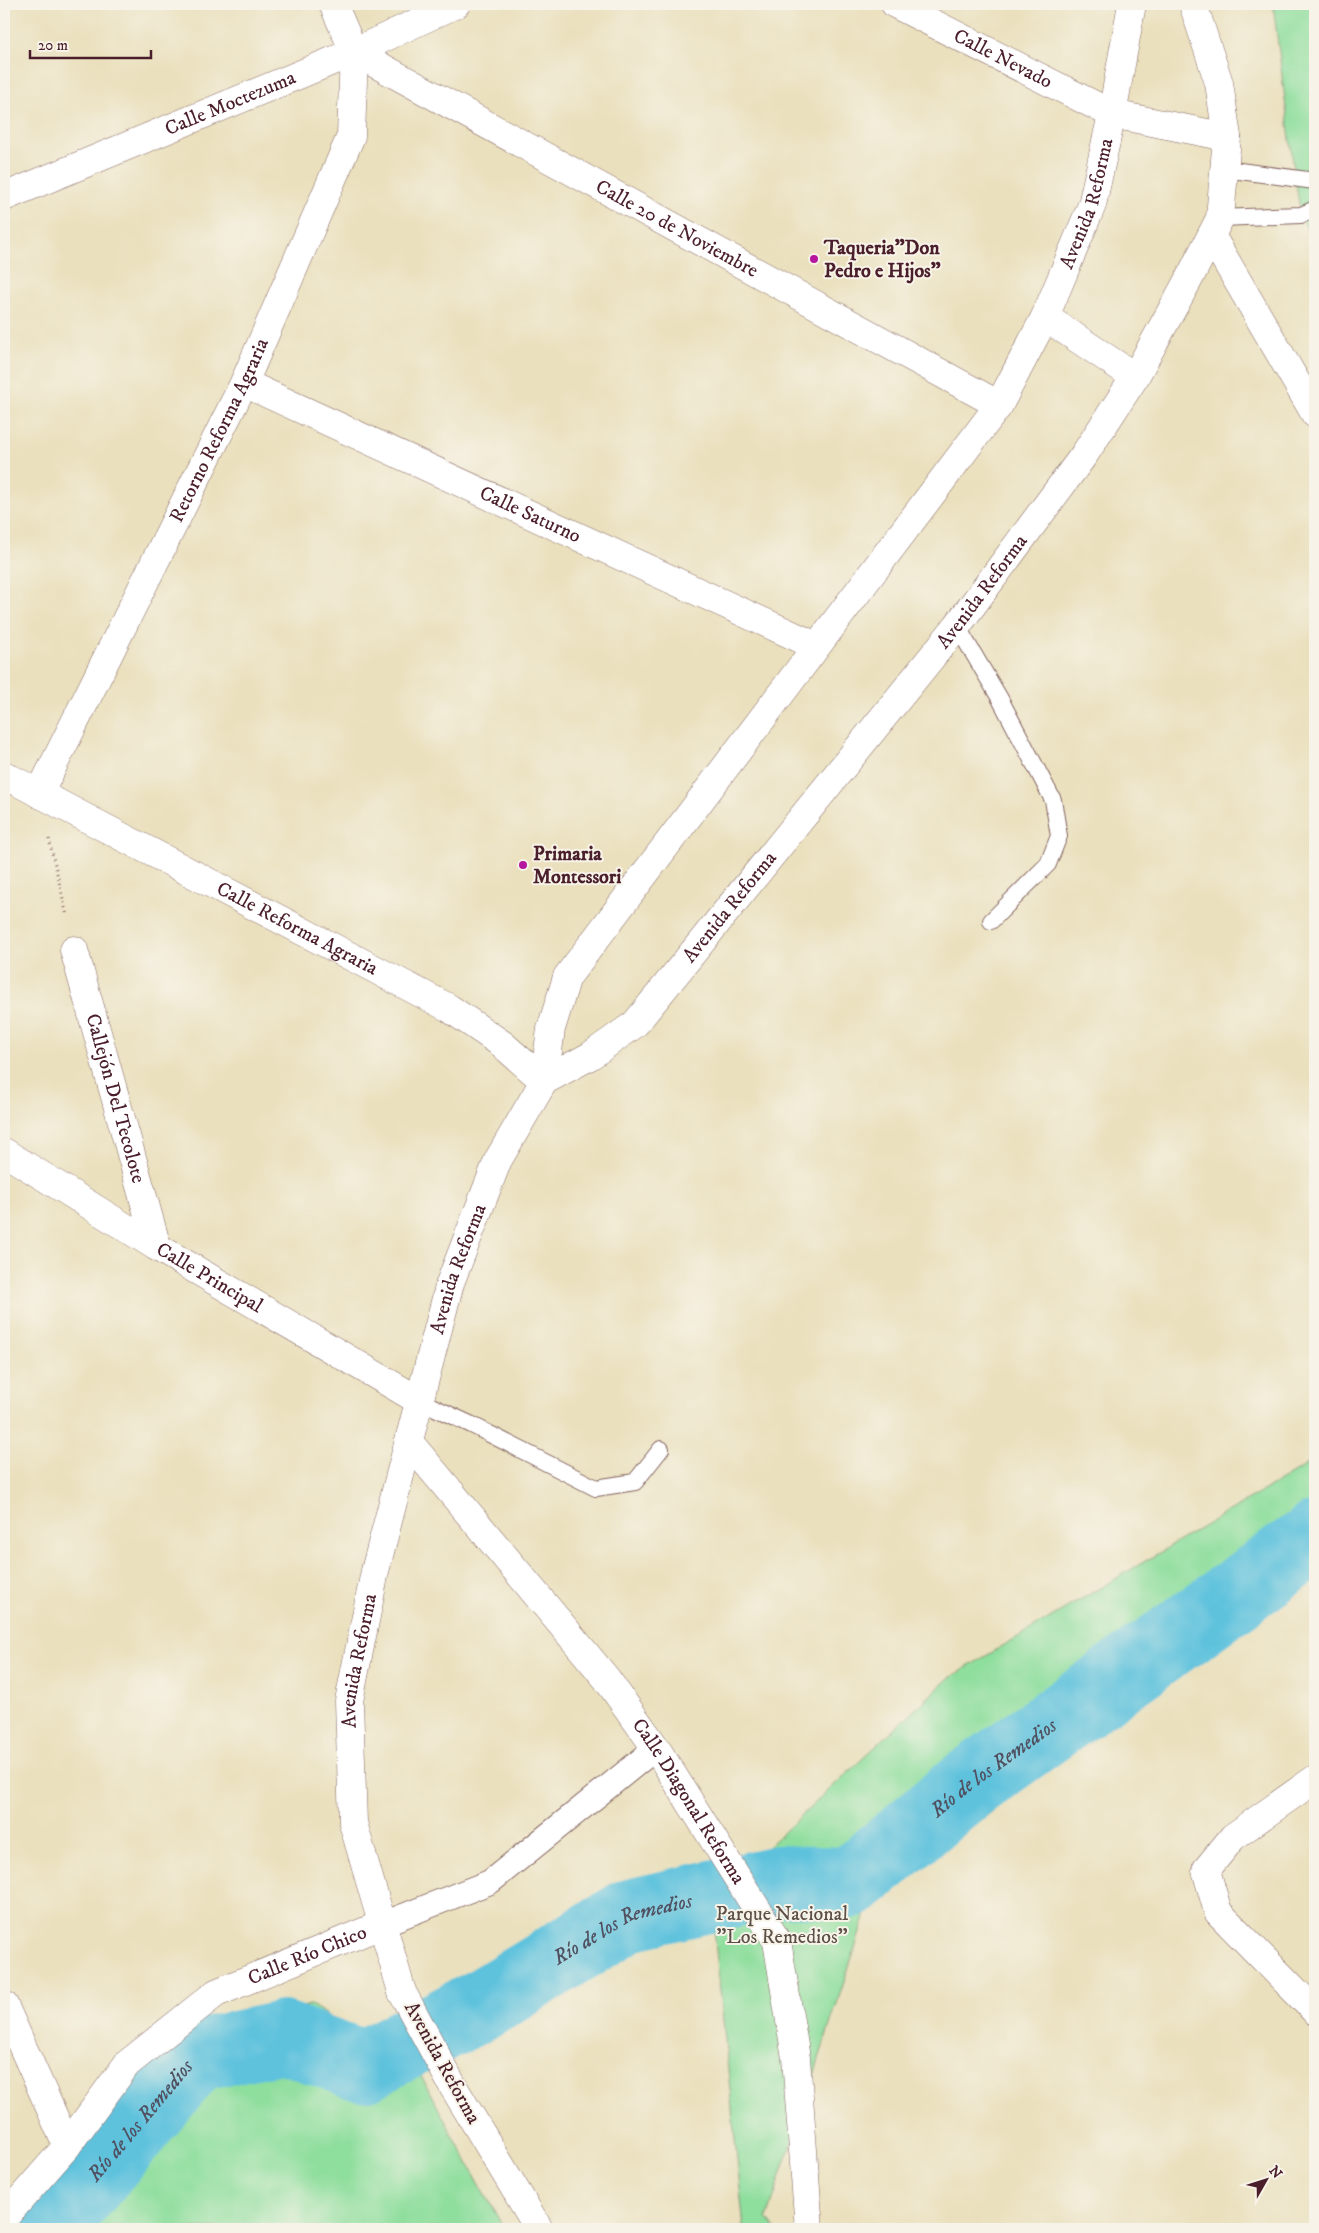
<svg xmlns="http://www.w3.org/2000/svg" width="1319" height="2233" font-family="'IM FELL DW Pica',serif">
	<style>
		.green { fill: #8ede9d; stroke: #6c7e64 }
		.lines { fill: none; stroke-linecap: round; stroke-linejoin: round }
		.river { stroke: #5fc2dd; stroke-width: 72 }
		.service-casing { stroke: #82635e; stroke-width: 18 }
		.pedestrian-casing { stroke: #82635e; stroke-width: 26 }
		.minor-casing { stroke: #82635e; stroke-width: 29 }
		.tertiary-casing { stroke: #82635e; stroke-width: 29 }
		.secondary-casing { stroke: #82635e; stroke-width: 29 }
		.path { stroke: #82635e; stroke-width: 3; stroke-dasharray: 1 4; stroke-linecap: butt }
		.service { stroke: #fff; stroke-width: 16 }
		.pedestrian { stroke: #fff; stroke-width: 24 }
		.minor { stroke: #fff; stroke-width: 28 }
		.tertiary { stroke: #fff; stroke-width: 28 }
		.secondary { stroke: #fff; stroke-width: 28 }
		.poi-dot { fill: #b5179e; stroke: #f7f3e8; stroke-width: 2 }
		.labels { text-anchor: middle; dominant-baseline: central; stroke-width: 4; stroke-linejoin: round; paint-order: stroke }
		.street-label { font-size: 20px; fill: #4a1f2b; stroke: #f7f3e8 }
		.poi-label { font-size: 20px; font-weight: bold; fill: #4a1f2b; stroke: #f7f3e8; text-anchor: start }
		.park-label { font-size: 20px; fill: #5b4f48; stroke: #f7f3e8 }
		.water-label { font-size: 21px; font-style: italic; fill: #505060; stroke: #f7f3e8 }
	</style>
	<rect width="100%" height="100%" fill="#f7f3e8"/>
	<filter id="ink" filterUnits="userSpaceOnUse"><feTurbulence type="fractalNoise" baseFrequency=".02" numOctaves="2"/><feDisplacementMap in="SourceGraphic" scale="10" xChannelSelector="R" yChannelSelector="G"/><feConvolveMatrix kernelMatrix="1 2 1 2 8 2 1 2 1" color-interpolation-filters="sRGB"/></filter>
	<filter id="wash" filterUnits="userSpaceOnUse"><feTurbulence type="fractalNoise" baseFrequency=".0096" numOctaves="4" result="noise"/><feDisplacementMap in="SourceGraphic" scale="20" xChannelSelector="R" yChannelSelector="G"/><feGaussianBlur stdDeviation="1.12" result="paint"/><feColorMatrix in="noise" values="0 0 0 0 0 0 0 0 0 0 0 0 0 0 0 0 0 1.4 0 .05"/><feComposite in="paint" operator="in"/></filter>
	<g filter="url(#wash)">
		<rect width="100%" height="100%" fill="#eae0bd"/>
		<!-- green -->
		<g class="green">
			<path d="M 1273,4 L 1315,4 L 1315,249 L 1301,215 L 1295,179 Z"/>
			<path d="M 1315,1460 L 1315,1577 L 1126,1705 L 867,1911 L 767,2219 L 776,2229 L 744,2229 L 711,1900 L 949,1678 Z"/>
			<path d="M 311,2005 L 417,2069 L 504,2229 L 13,2229 L 83,2152 L 182,2033 Z"/>
		</g>
		<g class="lines">
			<!-- river -->
			<path class="river" id="s1" d="M 50,2229 L 196,2055 L 283,2037 L 363,2066 L 483,2004 L 629,1915 L 778,1881 L 850,1883 L 968,1785 L 1315,1538"/>
		</g>
	</g>
	<g filter="url(#ink)">
		<g class="lines">
			<defs>
				<g id="service">
					<path d="M 1225,169 L 1315,181"/>
					<path d="M 1220,218 L 1301,215 L 1315,209"/>
					<path d="M 957,626 L 999,697 L 1053,800 L 1059,836 L 1048,864 L 991,921"/>
					<path d="M 418,1400 L 472,1425 L 596,1488 L 635,1482 L 661,1449"/>
				</g>
				<path id="pedestrian" d="M 383,1924 L 490,1882 L 656,1748"/>
				<g id="minor">
					<path id="s2" d="M 895,4 L 1112,114 L 1227,137"/>
					<path id="s3" d="M 354,52 L 999,405"/>
					<path id="s4" d="M 4,197 L 354,52 L 456,4"/>
					<path d="M 1212,237 L 1315,414"/>
					<path id="s5" d="M 244,383 L 816,646"/>
					<path id="s6" d="M 4,775 L 449,1008 L 502,1044 L 544,1081"/>
					<path id="s7" d="M 39,794 L 244,383 L 351,136 L 354,52 L 333,4"/>
					<path id="s8" d="M 74,950 L 157,1247"/>
					<path id="s9" d="M 4,1152 L 157,1247 L 418,1400"/>
					<path id="s10" d="M 409,1442 L 606,1678 L 656,1748 L 777,1941 L 796,2058 L 809,2229"/>
					<path d="M 1315,1779 L 1233,1837 L 1206,1870 L 1218,1912 L 1315,2011"/>
					<path d="M 4,2005 L 67,2146"/>
					<path id="s11" d="M 4,2218 L 67,2146 L 127,2064 L 216,1993 L 383,1924"/>
				</g>
				<g id="tertiary">
					<path d="M 1045,317 L 1135,377"/>
					<path d="M 402,1992 L 454,2088"/>
				</g>
				<g id="secondary">
					<path id="s12" d="M 544,1081 L 590,1056 L 635,1024 L 957,626 L 1084,455 L 1135,377 L 1191,275 L 1220,218 L 1227,137 L 1219,83 L 1193,4"/>
					<path id="s13" d="M 402,1992 L 353,1823 L 349,1701 L 375,1571 L 450,1283 L 498,1160 L 544,1081 L 551,1029 L 567,977 L 999,405 L 1045,317 L 1092,205 L 1112,114 L 1132,4"/>
					<path d="M 454,2088 L 539,2229"/>
				</g>
			</defs>
			<!-- service casing -->
			<use href="#service" class="service-casing"/>
			<!-- pedestrian casing -->
			<use href="#pedestrian" class="pedestrian-casing"/>
			<!-- minor casing -->
			<use href="#minor" class="minor-casing"/>
			<!-- tertiary casing -->
			<use href="#tertiary" class="tertiary-casing"/>
			<!-- secondary casing -->
			<use href="#secondary" class="secondary-casing"/>
			<!-- path -->
			<path class="path" d="M 49,839 L 67,916"/>
			<!-- service -->
			<use href="#service" class="service"/>
			<!-- pedestrian -->
			<use href="#pedestrian" class="pedestrian"/>
			<!-- minor -->
			<use href="#minor" class="minor"/>
			<!-- tertiary -->
			<use href="#tertiary" class="tertiary"/>
			<!-- secondary -->
			<use href="#secondary" class="secondary"/>
		</g>
	</g>
	<!-- markers -->
	<g class="poi-dot">
		<circle cx="814" cy="259" r="5"/>
		<circle cx="523" cy="865" r="5"/>
	</g>
	<g class="labels">
		<!-- street labels -->
		<g class="street-label">
			<text stroke="none"><textPath href="#s2" startOffset="121">Calle Nevado</textPath></text>
			<text stroke="none"><textPath href="#s4" startOffset="245">Calle Moctezuma</textPath></text>
			<text stroke="none"><textPath href="#s13" startOffset="1996">Avenida Reforma</textPath></text>
			<text stroke="none"><textPath href="#s3" startOffset="368">Calle 20 de Noviembre</textPath></text>
			<text stroke="none"><textPath href="#s7" startOffset="406">Retorno Reforma Agraria</textPath></text>
			<text stroke="none"><textPath href="#s5" startOffset="315">Calle Saturno</textPath></text>
			<text stroke="none"><textPath href="#s12" startOffset="662">Avenida Reforma</textPath></text>
			<text stroke="none"><textPath href="#s12" startOffset="258">Avenida Reforma</textPath></text>
			<text stroke="none"><textPath href="#s6" startOffset="331">Calle Reforma Agraria</textPath></text>
			<text stroke="none"><textPath href="#s8" startOffset="154">Callejón Del Tecolote</textPath></text>
			<text stroke="none"><textPath href="#s13" startOffset="744">Avenida Reforma</textPath></text>
			<text stroke="none"><textPath href="#s9" startOffset="241">Calle Principal</textPath></text>
			<text stroke="none"><textPath href="#s13" startOffset="339">Avenida Reforma</textPath></text>
			<text stroke="none"><textPath href="#s10" startOffset="456">Calle Diagonal Reforma</textPath></text>
			<text stroke="none"><textPath href="#s11" startOffset="410">Calle Río Chico</textPath></text>
			<text transform="translate(442 2063) rotate(61)">Avenida Reforma</text>
		</g>
		<!-- poi labels -->
		<g class="poi-label">
			<text x="824" y="248">Taqueria"Don<tspan x="824" dy="23">Pedro e Hijos"</tspan></text>
			<text x="533" y="854">Primaria<tspan x="533" dy="23">Montessori</tspan></text>
		</g>
		<!-- park labels -->
		<g class="park-label">
			<text x="782" y="1914">Parque Nacional<tspan x="782" dy="23">"Los Remedios"</tspan></text>
		</g>
		<!-- water labels -->
		<g class="water-label">
			<text stroke="none"><textPath href="#s1" startOffset="1116">Río de los Remedios</textPath></text>
			<text stroke="none"><textPath href="#s1" startOffset="696">Río de los Remedios</textPath></text>
			<text stroke="none"><textPath href="#s1" startOffset="141">Río de los Remedios</textPath></text>
		</g>
	</g>
	<!-- margin -->
	<rect width="1319" height="2233" fill="none" stroke="#f7f3e8" stroke-width="20"/>
	<!-- north arrow -->
	<g transform="translate(1266 2180) rotate(51)" stroke="#f7f3e8" stroke-width="4" paint-order="stroke">
	<path d="M0-4L9 19L0 12L-9 19Z" fill="#4a1f2b"/>
	<text y="-8" font-size="14" font-weight="bold" text-anchor="middle" fill="#4a1f2b">N</text>
	</g>
	<!-- scale -->
	<path d="M30 50v8h121v-8" fill="none" stroke="#4a1f2b" stroke-width="2.5"/>
	<text x="38" y="50" font-size="15" fill="#4a1f2b" stroke="#f7f3e8" stroke-width="4" paint-order="stroke">20 m</text>
</svg>
